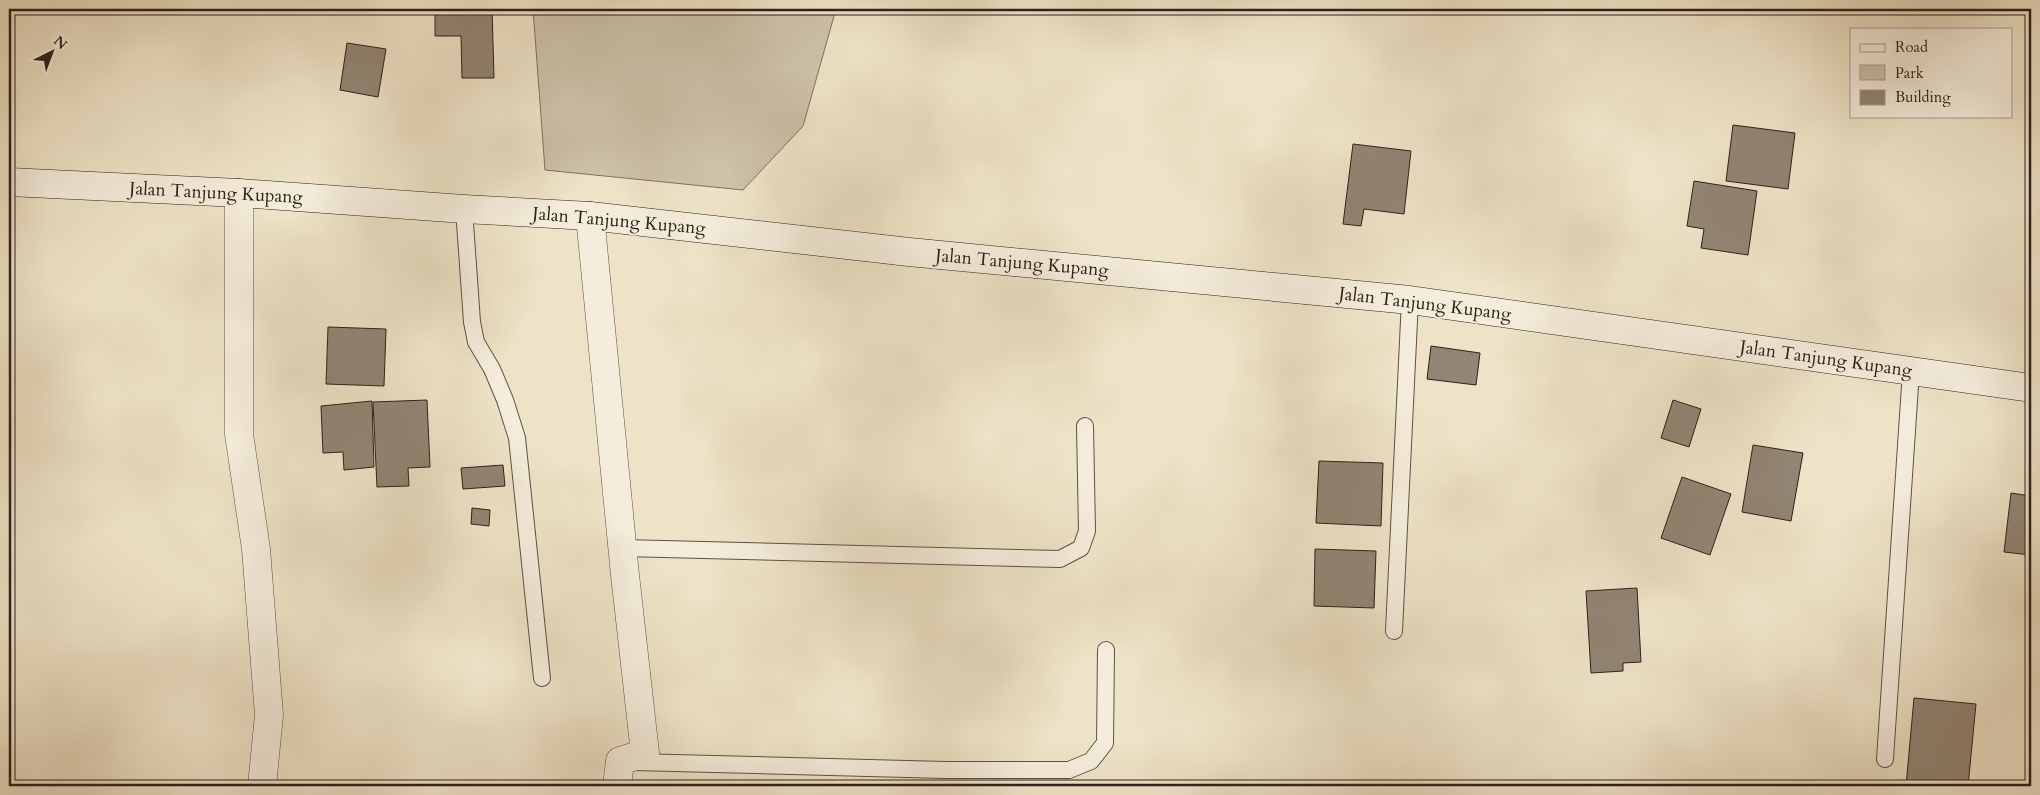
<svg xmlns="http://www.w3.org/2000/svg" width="2040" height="795" font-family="Cardo,serif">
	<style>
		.green { fill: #cdc2aa; stroke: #7e7162 }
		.building { fill: #928574; stroke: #2e201a }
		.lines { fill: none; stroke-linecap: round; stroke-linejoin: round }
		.lane-casing { stroke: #5e5145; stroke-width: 18 }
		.street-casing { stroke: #5e5145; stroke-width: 29 }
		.secondary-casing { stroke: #2e201a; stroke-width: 29 }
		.lane { stroke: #f4eddb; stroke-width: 16 }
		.street { stroke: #f4eddb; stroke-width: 28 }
		.secondary { stroke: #f4eddb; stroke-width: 28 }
		.labels { text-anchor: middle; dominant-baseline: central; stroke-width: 4; stroke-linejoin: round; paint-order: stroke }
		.street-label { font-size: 18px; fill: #2e201a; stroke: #f4eddb }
	</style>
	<rect width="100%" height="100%" fill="#eee3c7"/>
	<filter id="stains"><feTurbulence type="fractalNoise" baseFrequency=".004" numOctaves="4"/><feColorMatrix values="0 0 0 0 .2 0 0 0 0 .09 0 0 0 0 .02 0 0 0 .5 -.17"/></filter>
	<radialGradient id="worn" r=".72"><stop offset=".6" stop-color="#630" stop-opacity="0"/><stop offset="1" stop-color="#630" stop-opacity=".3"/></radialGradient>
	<!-- green -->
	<path class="green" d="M 533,9 L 836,9 L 803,126 L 743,190 L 545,170 Z"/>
	<!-- building -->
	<g class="building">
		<path d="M 435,9 L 492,9 L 494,78 L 462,78 L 461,36 L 435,36 Z"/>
		<path d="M 347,43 L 386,49 L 378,97 L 340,90 Z"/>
		<path d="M 1733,125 L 1795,133 L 1788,189 L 1726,181 Z"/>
		<path d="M 1353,144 L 1411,151 L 1404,214 L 1364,209 L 1361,226 L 1343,224 Z"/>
		<path d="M 1694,181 L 1757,191 L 1748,255 L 1701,248 L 1704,229 L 1687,226 Z"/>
		<path d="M 328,327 L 386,329 L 384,386 L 326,384 Z"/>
		<path d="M 1431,346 L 1480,353 L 1476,385 L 1427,379 Z"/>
		<path d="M 427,400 L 430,467 L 408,468 L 409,486 L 377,487 L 373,402 Z"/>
		<path d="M 1673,400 L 1701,409 L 1689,447 L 1661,438 Z"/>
		<path d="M 372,401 L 374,467 L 344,470 L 343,452 L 323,453 L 321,406 Z"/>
		<path d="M 1753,445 L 1803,453 L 1791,521 L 1742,512 Z"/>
		<path d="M 1319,461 L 1383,463 L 1381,526 L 1316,523 Z"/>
		<path d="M 503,465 L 505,486 L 463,489 L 461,468 Z"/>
		<path d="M 1682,477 L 1731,494 L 1710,555 L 1661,538 Z"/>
		<path d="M 2011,493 L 2031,496 L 2031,555 L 2004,552 Z"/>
		<path d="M 472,508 L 490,510 L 489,526 L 471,524 Z"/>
		<path d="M 1315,549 L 1376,551 L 1374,608 L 1314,606 Z"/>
		<path d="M 1637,588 L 1641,662 L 1623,663 L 1623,671 L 1591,673 L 1586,591 Z"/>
		<path d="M 1914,698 L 1976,704 L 1968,786 L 1906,786 Z"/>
	</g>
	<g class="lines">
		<defs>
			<g id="lane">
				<path d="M 464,209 L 472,322 L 476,342 L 492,369 L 505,400 L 517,438 L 542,678"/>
				<path d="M 623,548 L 1060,559 L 1081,548 L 1087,531 L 1085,426"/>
				<path d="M 1394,631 L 1410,300"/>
				<path d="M 1885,759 L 1911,371"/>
				<path d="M 634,762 L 946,770 L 1069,770 L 1091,761 L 1105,743 L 1106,650"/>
			</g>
			<g id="street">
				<path d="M 239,193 L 239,434 L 256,549 L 269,715 L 262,786"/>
				<path d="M 590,216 L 625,575 L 645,753 L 620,761 L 617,786"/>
			</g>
			<path id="secondary" d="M 9,182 L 239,193 L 464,209 L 590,216 L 909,252 L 1410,300 L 2031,388"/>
		</defs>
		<!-- lane casing -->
		<use href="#lane" class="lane-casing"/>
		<!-- street casing -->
		<use href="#street" class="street-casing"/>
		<!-- secondary casing -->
		<use href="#secondary" class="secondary-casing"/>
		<!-- lane -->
		<use href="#lane" class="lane"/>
		<!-- street -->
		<use href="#street" class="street"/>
		<!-- secondary -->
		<use href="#secondary" class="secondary"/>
	</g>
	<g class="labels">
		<!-- street labels -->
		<g class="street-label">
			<text transform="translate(216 193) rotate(3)">Jalan Tanjung Kupang</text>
			<text transform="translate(619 221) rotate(5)">Jalan Tanjung Kupang</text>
			<text transform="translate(1022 263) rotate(5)">Jalan Tanjung Kupang</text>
			<text transform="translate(1425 304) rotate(7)">Jalan Tanjung Kupang</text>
			<text transform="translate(1826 359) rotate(8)">Jalan Tanjung Kupang</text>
		</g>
	</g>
	<!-- margin -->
	<rect width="2040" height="795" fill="none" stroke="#eee3c7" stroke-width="30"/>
	<rect x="10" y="10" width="2020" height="775" fill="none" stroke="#2e201a" stroke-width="2.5"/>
	<rect x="15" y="15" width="2010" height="765" fill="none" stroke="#2e201a"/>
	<!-- legend -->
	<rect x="1850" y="28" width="162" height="90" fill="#f4eddb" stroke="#a59b8e"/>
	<rect x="1860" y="44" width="25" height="8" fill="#f4eddb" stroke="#a59b8e"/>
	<text x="1895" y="52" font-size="15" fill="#2e201a">Road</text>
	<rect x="1860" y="65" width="25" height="15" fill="#cdc2aa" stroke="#a59b8e"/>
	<text x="1895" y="78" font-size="15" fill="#2e201a">Park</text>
	<rect x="1860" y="90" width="25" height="15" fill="#928574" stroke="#a59b8e"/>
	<text x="1895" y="102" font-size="15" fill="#2e201a">Building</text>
	<!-- north arrow -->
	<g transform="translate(52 52) rotate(42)" stroke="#f4eddb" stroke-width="4" paint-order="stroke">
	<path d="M0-4L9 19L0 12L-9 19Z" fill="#2e201a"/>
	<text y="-8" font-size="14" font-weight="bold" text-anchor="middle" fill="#2e201a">N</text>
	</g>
	<rect width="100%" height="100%" filter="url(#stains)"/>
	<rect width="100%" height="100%" fill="url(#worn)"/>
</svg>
